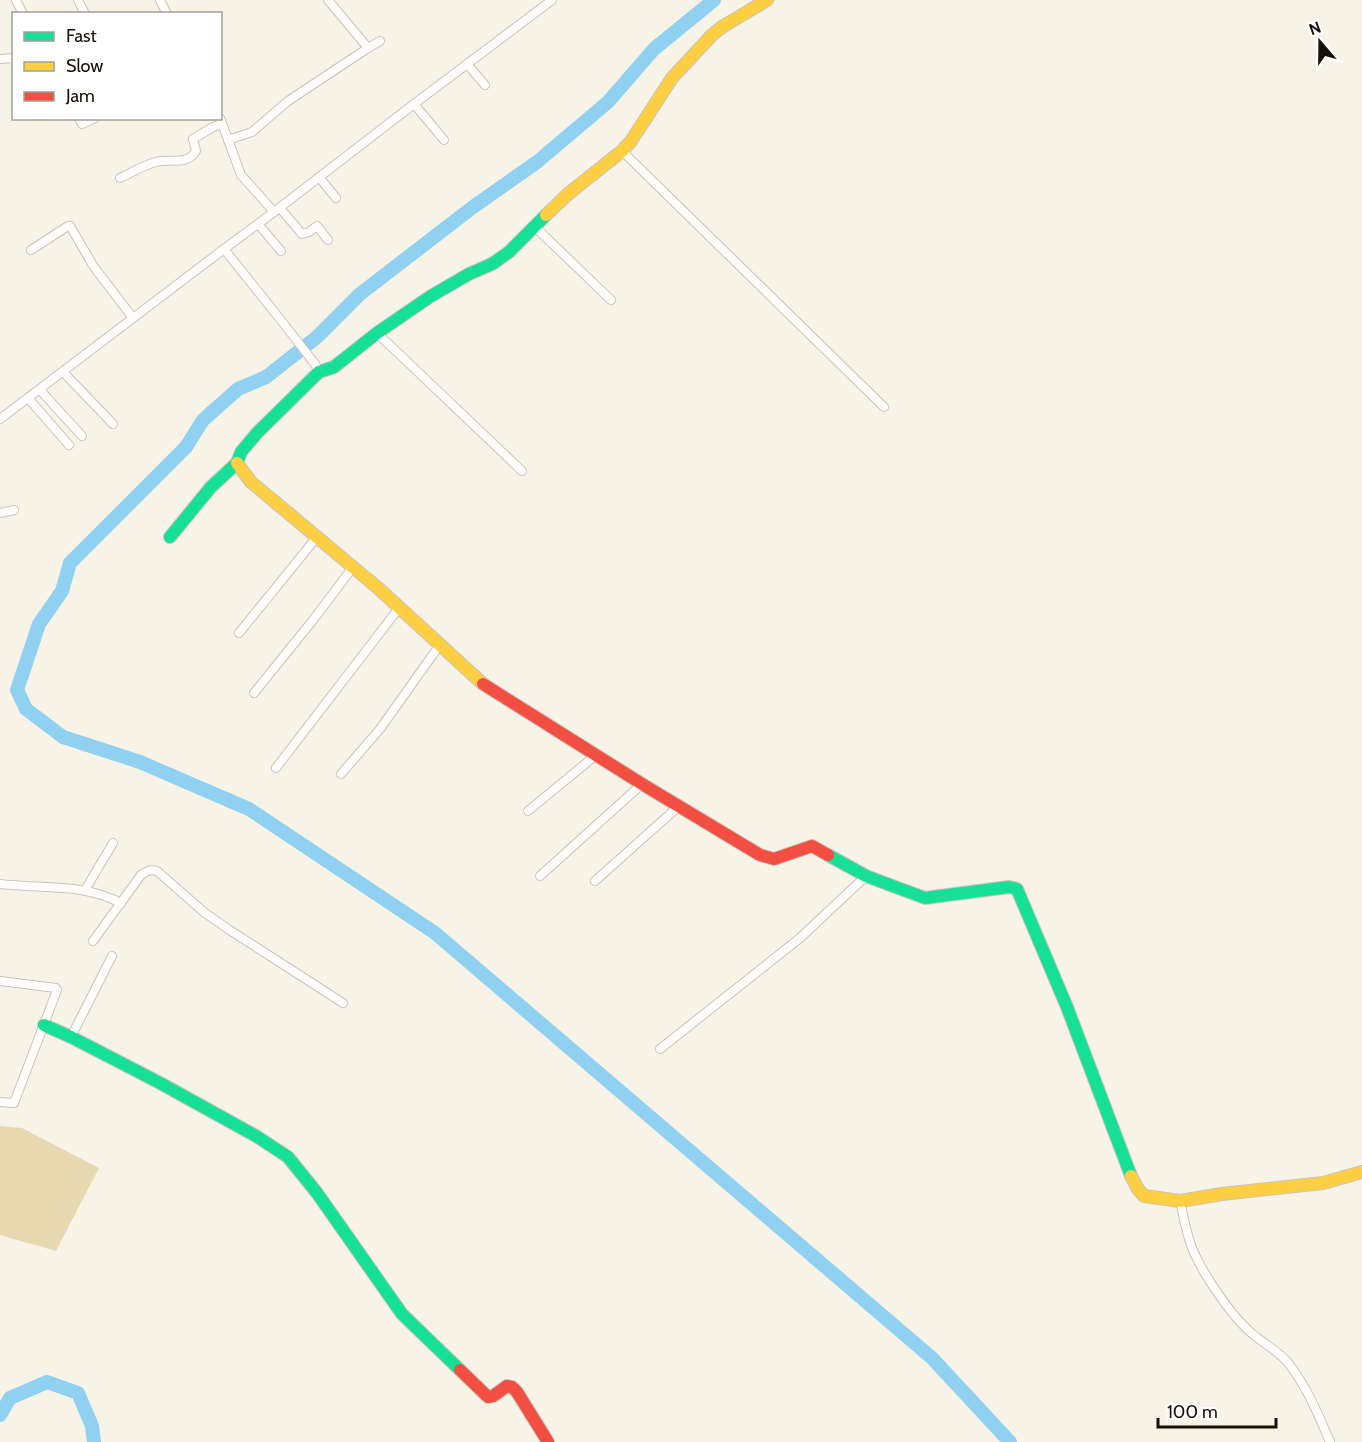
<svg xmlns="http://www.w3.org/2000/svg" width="1362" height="1442" font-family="Cabin,sans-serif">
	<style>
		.green { fill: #e7d8b1 }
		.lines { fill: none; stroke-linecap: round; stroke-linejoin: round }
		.river { stroke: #90d1f2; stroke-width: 14 }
		.street-casing { stroke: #c9c4ba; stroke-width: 10 }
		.fast-casing { stroke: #c9c4ba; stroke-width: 14 }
		.slow-casing { stroke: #c9c4ba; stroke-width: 14 }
		.jam-casing { stroke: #c9c4ba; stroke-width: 14 }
		.street { stroke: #fefdfb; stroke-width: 8 }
		.fast { stroke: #16e098; stroke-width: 12 }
		.slow { stroke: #ffcf43; stroke-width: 12 }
		.jam { stroke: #f24e42; stroke-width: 12 }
	</style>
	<rect width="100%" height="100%" fill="#f8f3e7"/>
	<!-- green -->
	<path class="green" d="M 0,1126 L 22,1128 L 99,1168 L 56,1251 L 0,1235 Z"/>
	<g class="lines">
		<!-- river -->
		<g class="river">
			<path d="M 714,0 L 654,49 L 608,102 L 537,162 L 473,207 L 360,294 L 317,337 L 266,377 L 238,389 L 203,420 L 186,447 L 70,563 L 62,591 L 39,624 L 17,690 L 26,709 L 63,737 L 140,762 L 249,809 L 435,933 L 932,1358 L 1010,1442"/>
			<path d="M 0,1415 L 10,1398 L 47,1382 L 78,1393 L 92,1426 L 94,1442"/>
		</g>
		<defs>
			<g id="street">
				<path d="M 16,0 L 23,14"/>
				<path d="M 78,0 L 85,14"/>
				<path d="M 160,0 L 167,14"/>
				<path d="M 328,0 L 368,48"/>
				<path d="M 0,59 L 14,58"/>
				<path d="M 467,64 L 485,85"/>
				<path d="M 414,104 L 444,140"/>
				<path d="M 79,118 L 82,124 L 95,118"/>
				<path d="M 220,118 L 241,175 L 274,212"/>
				<path d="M 228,140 L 252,132 L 288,101 L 368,48 L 380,41"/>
				<path d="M 622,151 L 884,407"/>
				<path d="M 319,177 L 336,198"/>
				<path d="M 120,178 C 132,173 143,165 156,162 C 170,158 187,166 196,151 L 193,139 L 213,127 L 222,124"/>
				<path d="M 280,208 L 302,234 L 309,232 L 317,226 L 328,240"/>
				<path d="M 258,224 L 281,251"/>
				<path d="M 534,226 L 611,300"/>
				<path d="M 224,249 L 280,319 L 315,364 L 319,372"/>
				<path d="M 31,250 L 68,226 L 70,226 L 94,267 L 133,318"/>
				<path d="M 377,333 L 522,471"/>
				<path d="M 63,372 L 113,424"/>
				<path d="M 40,390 L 82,436"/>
				<path d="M 28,398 L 69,445"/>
				<path d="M 0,419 L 224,249 L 274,212 L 414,104 L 552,0"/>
				<path d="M 0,513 L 14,510"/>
				<path d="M 239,633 L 317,537"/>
				<path d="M 254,693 L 313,620 L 353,567"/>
				<path d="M 276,768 L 399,608"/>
				<path d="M 341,774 L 380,729 L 439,646"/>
				<path d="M 528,811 L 596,755"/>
				<path d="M 540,876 L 642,784"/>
				<path d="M 595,881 L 679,806"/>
				<path d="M 0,884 C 41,889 84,883 121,903"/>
				<path d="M 85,890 L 113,843"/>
				<path d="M 93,941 L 141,875 C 147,871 150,869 157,871 L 205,913 L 231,931 L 343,1003"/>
				<path d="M 0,981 L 56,988 L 57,990 L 14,1103 L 0,1102"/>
				<path d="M 71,1037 L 112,956"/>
				<path d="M 660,1049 L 800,938 L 866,876"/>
				<path d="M 1180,1201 C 1183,1215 1186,1231 1191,1245 C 1200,1270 1228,1311 1247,1329 C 1260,1342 1278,1350 1289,1364 C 1307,1387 1319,1416 1330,1442"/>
			</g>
			<g id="fast">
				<path d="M 170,537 L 211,487 L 237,463 L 241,452 L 257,433 L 319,372 L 334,367 L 377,333 L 431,296 L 469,274 L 492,264 L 509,252 L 546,215"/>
				<path d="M 828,855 L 866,876 L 925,898 L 1009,887 L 1017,889 L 1067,1007 L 1131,1176"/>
				<path d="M 44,1025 L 71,1037 L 160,1083 L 256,1136 L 288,1157 L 317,1193 L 402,1314 L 460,1370"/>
			</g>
			<g id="slow">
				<path d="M 546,215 L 568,194 L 622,151 L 631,141 L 672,78 L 712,35 L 722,27 L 767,0"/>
				<path d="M 237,463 L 251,482 L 378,588 L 483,684"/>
				<path d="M 1131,1176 L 1138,1189 L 1144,1196 L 1180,1201 L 1222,1194 L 1323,1183 L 1362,1172"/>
			</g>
			<g id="jam">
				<path d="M 483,684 L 642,784 L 760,855 L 774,859 L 812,846 L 828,855"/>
				<path d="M 460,1370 L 488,1397 L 493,1396 L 507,1386 L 512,1387 L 517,1392 L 548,1442"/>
			</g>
		</defs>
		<!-- street casing -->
		<use href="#street" class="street-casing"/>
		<!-- fast casing -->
		<use href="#fast" class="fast-casing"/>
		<!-- slow casing -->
		<use href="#slow" class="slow-casing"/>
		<!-- jam casing -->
		<use href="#jam" class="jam-casing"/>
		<!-- street -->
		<use href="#street" class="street"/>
		<!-- fast -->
		<use href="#fast" class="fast"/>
		<!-- slow -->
		<use href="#slow" class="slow"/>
		<!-- jam -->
		<use href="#jam" class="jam"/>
	</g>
	<!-- legend -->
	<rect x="12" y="12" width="210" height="108" fill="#ffffff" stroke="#a1a09c" stroke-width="1.5"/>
	<rect x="24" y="32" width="30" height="9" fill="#16e098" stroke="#a1a09c" stroke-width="1.5"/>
	<text x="66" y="42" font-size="18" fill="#151108">Fast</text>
	<rect x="24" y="62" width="30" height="9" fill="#ffcf43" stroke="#a1a09c" stroke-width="1.5"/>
	<text x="66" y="72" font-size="18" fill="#151108">Slow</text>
	<rect x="24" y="92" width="30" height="9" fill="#f24e42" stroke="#a1a09c" stroke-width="1.5"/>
	<text x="66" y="102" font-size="18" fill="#151108">Jam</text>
	<!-- north arrow -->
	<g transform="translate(1320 42) rotate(340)" stroke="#ffffff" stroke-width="4.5" paint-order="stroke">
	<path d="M0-4.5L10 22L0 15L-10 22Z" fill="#151108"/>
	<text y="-9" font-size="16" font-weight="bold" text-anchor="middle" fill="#151108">N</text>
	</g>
	<!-- scale -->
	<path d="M1158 1418v9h118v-9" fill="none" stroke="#151108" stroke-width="3"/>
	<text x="1167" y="1418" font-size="18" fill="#151108" stroke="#ffffff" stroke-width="4.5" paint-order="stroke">100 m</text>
</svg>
